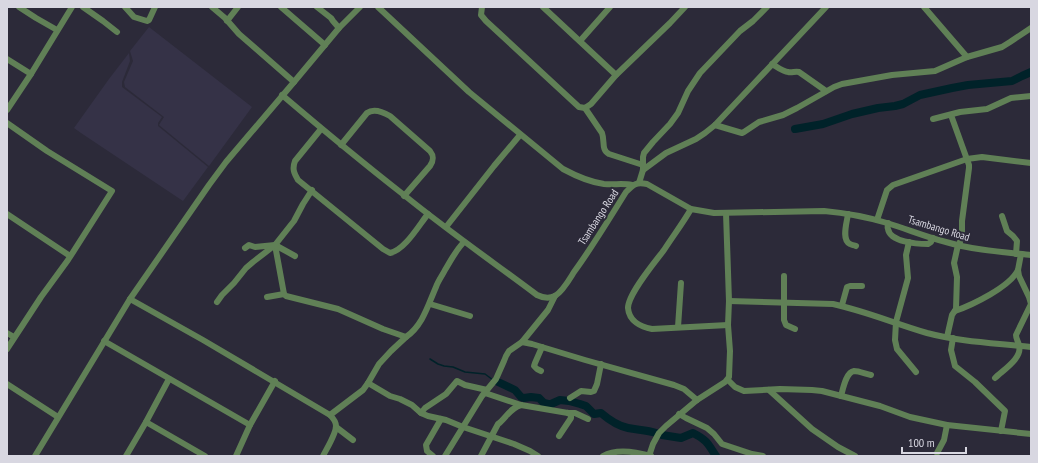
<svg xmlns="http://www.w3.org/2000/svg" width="1038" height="463" font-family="'PT Sans Narrow',sans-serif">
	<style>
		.built { fill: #353247 }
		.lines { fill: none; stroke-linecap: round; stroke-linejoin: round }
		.stream { stroke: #002229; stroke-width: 1.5 }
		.river { stroke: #002229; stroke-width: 8 }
		.minor { stroke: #608056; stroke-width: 6 }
		.labels { text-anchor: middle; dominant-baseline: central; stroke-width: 4; stroke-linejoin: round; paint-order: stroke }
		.street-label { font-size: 11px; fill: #d8d7e1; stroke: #2c2a39 }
	</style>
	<rect width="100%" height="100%" fill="#2c2a39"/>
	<!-- built -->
	<g class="built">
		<path d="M 149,27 L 252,107 L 209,166 L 159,125 L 164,117 L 125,87 L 124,82 L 133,61 L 130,51 Z"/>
		<path d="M 129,53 L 130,61 L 122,82 L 122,87 L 162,117 L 158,123 L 158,126 L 208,167 L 183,201 L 81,133 L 74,128 L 109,79 Z"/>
	</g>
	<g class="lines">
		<!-- stream -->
		<path class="stream" d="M 430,359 L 438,364 L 444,366 L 453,367 L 465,372 L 485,374 L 493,380"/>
		<!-- river -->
		<g class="river">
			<path d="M 795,129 L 823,124 L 852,114 L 878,108 L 895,106 L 903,104 L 920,95 L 952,88 L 968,85 L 1012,81 L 1022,76 L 1031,72"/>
			<path d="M 496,381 L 515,390 L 521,397 L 524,398 L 531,397 L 539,398 L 544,403 L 548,404 L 551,404 L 560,400 L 569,401 L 580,404 L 586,406 L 594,414 L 601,413 C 608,419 618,426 628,428 C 638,430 647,430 656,433"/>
			<path d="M 662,435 L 681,438 L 693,433 C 707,440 708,444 716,456"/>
		</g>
		<!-- minor -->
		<g class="minor">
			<path d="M 19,7 L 36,18 L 57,30"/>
			<path d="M 83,7 L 103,21 L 117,32"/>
			<path d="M 125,7 L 134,17 L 147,21 L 149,20 L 155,7"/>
			<path d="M 212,7 L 225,18 L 239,34 L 294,82"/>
			<path d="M 281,7 L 325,45"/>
			<path d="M 317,7 L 331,18 L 333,21 L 339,28"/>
			<path d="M 378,7 L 469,92 L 563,169 C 576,176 589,182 604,184 C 614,185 623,183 632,185"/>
			<path d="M 482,7 L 481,15 L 486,21 L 579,107 L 585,108 L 591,104 L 616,75 L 670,23 L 685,7"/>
			<path d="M 543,7 L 616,75"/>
			<path d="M 924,7 L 967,57"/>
			<path d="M 227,21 L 238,7"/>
			<path d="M 580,41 L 610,7"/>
			<path d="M 7,59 L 31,74"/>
			<path d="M 772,64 C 777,67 783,72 788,72 C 792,73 795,71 799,72 L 826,91"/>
			<path d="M 282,95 C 322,129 363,163 404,195 C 447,230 493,262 537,295 C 543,298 549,299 555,296 C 563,291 569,280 574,272 C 593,246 609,219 626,192 C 634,184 636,182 647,184 L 691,209 L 714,213 L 824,211 C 846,213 867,217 887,223 C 907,229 926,237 946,242 C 973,250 1002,252 1031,255"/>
			<path d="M 585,108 L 602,133 C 605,141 601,150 609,154 L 643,165"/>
			<path d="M 7,110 L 31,74 L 72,7"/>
			<path d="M 951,115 L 969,165 L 969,168 L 962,221 L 962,234 L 959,246"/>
			<path d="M 933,119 L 960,112 L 987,109 L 1011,98 L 1031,96"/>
			<path d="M 7,123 L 47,151 L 112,191 L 68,260 L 41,297 L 7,349"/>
			<path d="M 715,125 L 742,133 L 744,132 L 759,122 L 783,115 L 797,108 L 834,87 L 842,84 L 892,75 L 935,71 L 967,57 L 1002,47 L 1010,42 L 1031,28"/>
			<path d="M 321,129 L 295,161 C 292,169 294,173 298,180 L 383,249 L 390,253 C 405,250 419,225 428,214"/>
			<path d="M 341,145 L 367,113 C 374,108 383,112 390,116 L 430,151 C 434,156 434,160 430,166 L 404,196"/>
			<path d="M 643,170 L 666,153 L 696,139 L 705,133 L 715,125 L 826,7"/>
			<path d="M 639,183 L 643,170 L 643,157 L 644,153 L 653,142 L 670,124 L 678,113 L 688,91 L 700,73 L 740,31 L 753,21 L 767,7"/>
			<path d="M 691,209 C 683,223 673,236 664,250 C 655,262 628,294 628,308 C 629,321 641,327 652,329 L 728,325"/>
			<path d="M 7,214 L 70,256"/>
			<path d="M 848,214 C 847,222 841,240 850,244 C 851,245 854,245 856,246"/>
			<path d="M 1002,216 L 1007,231 L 1013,236 L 1017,241 L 1016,254"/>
			<path d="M 877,220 L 887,190 L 893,185 L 967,159 L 982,157 L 1031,163"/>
			<path d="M 888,223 C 888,225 887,227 888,229 C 890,242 917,244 928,244 L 931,242 L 933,238"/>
			<path d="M 446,227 L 494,166 L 520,135"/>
			<path d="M 909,242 L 906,255 L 908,278 L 896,322 L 895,340 L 897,349 L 916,372"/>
			<path d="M 275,245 L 284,294 L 286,296 L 338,309 L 383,329 L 406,337 C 423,325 428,305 436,287 C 438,281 442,276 445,270 C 451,260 456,250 464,242"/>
			<path d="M 245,248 L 249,245 L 255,247 L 275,245 L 295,256"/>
			<path d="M 784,276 L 784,320 L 786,325 L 795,329"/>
			<path d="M 267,297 L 284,294"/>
			<path d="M 130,299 L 203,340 L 330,415 C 333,418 336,421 336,426 C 336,434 327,448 323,456"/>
			<path d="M 729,301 L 833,304 C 865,311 896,324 927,333 C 961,342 996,343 1031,347"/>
			<path d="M 217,302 L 222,295 L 234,283 L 246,268 L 253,262 L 275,245 L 290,226 L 294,221 L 303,204 L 312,190"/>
			<path d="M 430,304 L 470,316"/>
			<path d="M 842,305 L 847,287 L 850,286 L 862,286"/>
			<path d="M 955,311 C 972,305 1010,287 1018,270"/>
			<path d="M 678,327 L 681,283"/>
			<path d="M 7,333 L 14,337"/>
			<path d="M 947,337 L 952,315 L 956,309 L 957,277 L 954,263 L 958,245"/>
			<path d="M 953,338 L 951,350 L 955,366 L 975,382 L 1005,411 L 1001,431"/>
			<path d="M 104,341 L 250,425"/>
			<path d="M 522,342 L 532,344 L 585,360 L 674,385 L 684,389 L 697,400"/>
			<path d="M 541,371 L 537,369 L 534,366 L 535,363 L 542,347"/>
			<path d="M 995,378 C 1003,370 1023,358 1019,345 C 1018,341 1016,339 1016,335 L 1031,304 L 1029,297 L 1019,276 L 1018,270 L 1021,254"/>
			<path d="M 728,380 L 735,387 L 744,391 L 780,389 L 812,390 L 822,391 L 880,406 L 910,417 L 947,425 L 1031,434"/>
			<path d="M 368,383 L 390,396 L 400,399 L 412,405 L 421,413 L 428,416 L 446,420 L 463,427 L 514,444 L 530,451 L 538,456"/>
			<path d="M 7,384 L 58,417"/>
			<path d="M 769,390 L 812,429 L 838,447 L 855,456"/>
			<path d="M 485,393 L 521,405 L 568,413 L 575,413 L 588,419"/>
			<path d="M 841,396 C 843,389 846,372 854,371 C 859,371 866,374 871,375"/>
			<path d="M 570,398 L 581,391 L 591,392 L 594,391 L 597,384 L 601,364"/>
			<path d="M 421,413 L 425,408 L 446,394 L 457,381 L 465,385 L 487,390"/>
			<path d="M 679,414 L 686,418 L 707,428 L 714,434 L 722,444 L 752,454 L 763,456"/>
			<path d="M 330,415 L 363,390 L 368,383 L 379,364 L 391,351 L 406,337"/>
			<path d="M 146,422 L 205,456"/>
			<path d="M 336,427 L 353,440"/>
			<path d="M 559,436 L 571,418 L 571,415 L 568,413"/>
			<path d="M 937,453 L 944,440 L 947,425"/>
			<path d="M 35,456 L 130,299 L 209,185 L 226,162 L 294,82 L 339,28 L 360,7"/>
			<path d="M 126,456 L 146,422 L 169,379"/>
			<path d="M 236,456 L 250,425 L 275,381"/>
			<path d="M 433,456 L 427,451 L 426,445 L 441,419"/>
			<path d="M 445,456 L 482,396 L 496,379 L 504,361 L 506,356 L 509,351 L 522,342 L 548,310 L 555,296"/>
			<path d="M 481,456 L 498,424 C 506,418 510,408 521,405"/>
			<path d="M 603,456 C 617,448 637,452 651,456"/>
			<path d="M 649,456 L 653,444 L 659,433 L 666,426 L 697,400 L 725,382 L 729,377 L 730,351 L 728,325 L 729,301 L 726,213"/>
		</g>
	</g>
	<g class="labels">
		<!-- street labels -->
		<g class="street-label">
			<text transform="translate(598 217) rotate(-57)">Tsambango Road</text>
			<text transform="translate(939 228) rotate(17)">Tsambango Road</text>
		</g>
	</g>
	<!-- border -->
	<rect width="1038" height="463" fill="none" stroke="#d8d7e1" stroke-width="16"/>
	<!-- scale -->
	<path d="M902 447v6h64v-6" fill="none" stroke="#d8d7e1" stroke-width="2"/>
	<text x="908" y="447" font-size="12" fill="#d8d7e1" stroke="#2c2a39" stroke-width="3" paint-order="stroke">100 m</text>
</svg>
